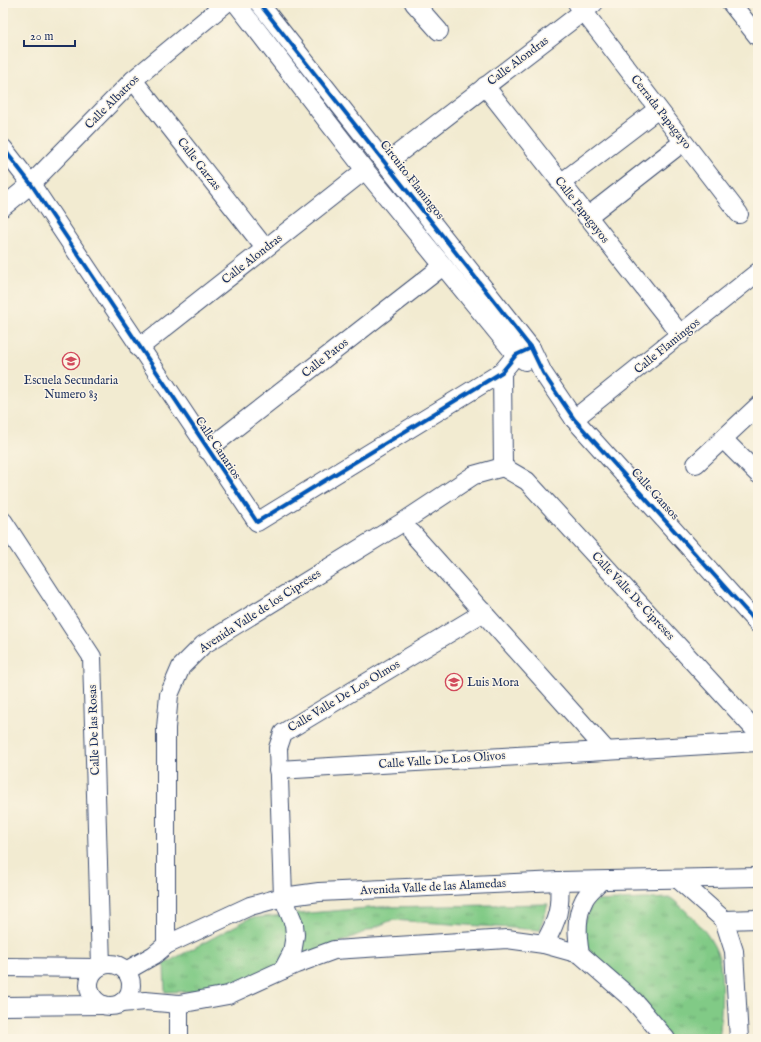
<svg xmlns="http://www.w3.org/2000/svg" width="761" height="1042" font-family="'IM FELL English',serif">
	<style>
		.park { fill: url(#park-tufts); stroke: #4e7c72 }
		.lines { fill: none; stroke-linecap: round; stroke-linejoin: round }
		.minor-casing { stroke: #3b4b6f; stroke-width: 20 }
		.minor { stroke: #fff; stroke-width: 18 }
		.cycleway-casing { stroke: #fcf5e5; stroke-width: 6 }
		.cycleway { stroke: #0057b8; stroke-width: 4 }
		.labels { text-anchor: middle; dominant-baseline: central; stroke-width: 3; stroke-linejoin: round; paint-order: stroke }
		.street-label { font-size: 12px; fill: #1b2f5e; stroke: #fcf5e5 }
		.poi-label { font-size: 12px; fill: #1b2f5e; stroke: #fcf5e5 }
	</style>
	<defs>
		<pattern id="park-tufts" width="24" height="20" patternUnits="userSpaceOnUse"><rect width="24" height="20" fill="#81ca86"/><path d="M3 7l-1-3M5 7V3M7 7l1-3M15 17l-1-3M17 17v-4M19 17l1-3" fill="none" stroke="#69a471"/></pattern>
	</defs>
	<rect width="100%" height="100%" fill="#fcf5e5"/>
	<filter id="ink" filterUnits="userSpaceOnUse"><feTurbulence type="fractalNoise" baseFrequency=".025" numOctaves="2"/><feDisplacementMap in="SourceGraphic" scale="8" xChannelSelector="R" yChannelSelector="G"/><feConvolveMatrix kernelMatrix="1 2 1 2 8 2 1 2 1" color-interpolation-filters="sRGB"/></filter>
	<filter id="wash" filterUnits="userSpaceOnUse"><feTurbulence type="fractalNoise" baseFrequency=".012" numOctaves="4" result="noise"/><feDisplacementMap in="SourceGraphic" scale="16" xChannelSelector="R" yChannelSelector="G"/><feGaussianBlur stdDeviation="0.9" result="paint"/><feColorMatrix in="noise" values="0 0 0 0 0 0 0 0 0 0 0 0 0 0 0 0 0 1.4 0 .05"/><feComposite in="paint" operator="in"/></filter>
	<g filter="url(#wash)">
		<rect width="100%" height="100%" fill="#f2ebd1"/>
		<!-- park -->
		<g class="park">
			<path d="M 671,898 C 689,913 710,932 718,955 C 724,973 721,1012 720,1032 L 718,1039 L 671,1039 L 608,975 L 589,950 L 578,938 L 593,901 Z"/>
			<path d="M 548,904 L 540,930 L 392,920 L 247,983 L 204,991 L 165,992 L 164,964 L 250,918 L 380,907 Z"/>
		</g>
	</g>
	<g filter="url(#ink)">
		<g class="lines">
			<defs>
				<g id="minor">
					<path d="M 236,3 L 365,170 L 516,355 L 525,361"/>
					<path d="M 259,3 L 531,348 L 543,373 L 574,419 L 758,624"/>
					<path d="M 414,3 L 439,31"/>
					<path d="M 577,3 L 739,214"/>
					<path d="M 731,3 L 758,37"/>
					<path d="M 133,80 L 265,248"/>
					<path d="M 485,86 L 681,335"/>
					<path d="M 3,148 L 31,184 L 257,522 L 502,372 L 516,355 L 531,348"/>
					<path d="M 386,163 L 594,3"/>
					<path d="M 561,183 L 658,109"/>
					<path d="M 3,207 L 31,184 L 133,80 L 226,3"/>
					<path d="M 587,217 L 683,142"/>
					<path d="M 139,348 L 365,170"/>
					<path d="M 502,372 L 503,467"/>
					<path d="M 574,419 L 758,272"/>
					<path d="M 723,439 L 758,474"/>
					<path d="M 207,450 L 443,266"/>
					<path d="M 696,464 L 758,406"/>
					<path d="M 503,467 L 527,481 L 758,733"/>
					<path d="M 3,521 L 92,657 L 101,966"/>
					<path d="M 412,533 L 606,750"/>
					<path d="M 278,770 L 758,742"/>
					<path d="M 678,879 L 724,920 L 734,951 L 739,1039"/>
					<path d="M 724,920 L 758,919"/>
					<path d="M 544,944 C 558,920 561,908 559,881"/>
					<path d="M 166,945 L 166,728 L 169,695 L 181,667 L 203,645 L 403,522 L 474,475 L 503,467"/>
					<path d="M 580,954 C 577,937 575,917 584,900 C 587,893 595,887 600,881"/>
					<circle cx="110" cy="985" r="21"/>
					<path d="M 3,967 L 97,968"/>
					<path d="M 283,970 L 292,953 L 295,935 L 294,924 L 283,897 L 278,748 L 283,733 L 484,612"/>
					<path d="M 126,971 L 154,955 L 166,945 L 250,906 L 283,897 L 319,892 L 559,881 L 758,877"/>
					<path d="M 121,1003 L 145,1001 L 179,1004 L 228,995 L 296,964 L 334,950 L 507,939 L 544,944 L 580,954 L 634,1001 L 666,1039"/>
					<path d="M 179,1004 L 179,1039"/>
					<path d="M 3,1006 L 104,1005"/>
				</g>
			</defs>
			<!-- minor casing -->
			<use href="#minor" class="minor-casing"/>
			<!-- minor -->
			<use href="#minor" class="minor"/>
			<defs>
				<g id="cycleway">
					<path d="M 259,3 L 531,348 L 543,373 L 574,419 L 758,624"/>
					<path d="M 3,148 L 31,184 L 257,522 L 502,372 L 516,355 L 531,348"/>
				</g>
			</defs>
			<!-- cycleway casing -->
			<use href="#cycleway" class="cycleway-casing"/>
			<!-- cycleway -->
			<use href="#cycleway" class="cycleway"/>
		</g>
	</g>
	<!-- icons -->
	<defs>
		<symbol id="school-ring" viewBox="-11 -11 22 22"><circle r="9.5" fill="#fcf5e5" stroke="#d1495b" stroke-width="1.5"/><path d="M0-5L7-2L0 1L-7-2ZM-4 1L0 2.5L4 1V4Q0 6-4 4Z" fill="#d1495b"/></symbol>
	</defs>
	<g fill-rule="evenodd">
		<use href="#school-ring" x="61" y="351" width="20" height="20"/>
		<use href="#school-ring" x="444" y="672" width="20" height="20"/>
	</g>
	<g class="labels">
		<!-- street labels -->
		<g class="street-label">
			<text transform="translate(518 61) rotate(-37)">Calle Alondras</text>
			<text transform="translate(112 102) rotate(-45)">Calle Albatros</text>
			<text transform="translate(661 112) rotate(52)">Cerrada Papagayo</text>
			<text transform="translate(199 164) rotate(52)">Calle Garzas</text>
			<text transform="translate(412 180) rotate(52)">Circuito Flamingos</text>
			<text transform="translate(582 210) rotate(52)">Calle Papagayos</text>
			<text transform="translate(252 259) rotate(-38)">Calle Alondras</text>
			<text transform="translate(667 346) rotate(-39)">Calle Flamingos</text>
			<text transform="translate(325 358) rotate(-38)">Calle Patos</text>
			<text transform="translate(218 448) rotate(56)">Calle Canarios</text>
			<text transform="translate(655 494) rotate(48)">Calle Gansos</text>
			<text transform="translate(633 596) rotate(47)">Calle Valle De Cipreses</text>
			<text transform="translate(260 611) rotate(-33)">Avenida Valle de los Cipreses</text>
			<text transform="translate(344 696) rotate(-31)">Calle Valle De Los Olmos</text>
			<text transform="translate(94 730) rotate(-92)">Calle De las Rosas</text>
			<text transform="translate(442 760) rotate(-4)">Calle Valle De Los Olivos</text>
			<text transform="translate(433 887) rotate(-3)">Avenida Valle de las Alamedas</text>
		</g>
		<!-- poi labels -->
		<g class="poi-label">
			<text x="71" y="380">Escuela Secundaria<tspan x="71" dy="14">Numero 83</tspan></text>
			<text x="467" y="682" text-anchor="start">Luis Mora</text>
		</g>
	</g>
	<!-- margin -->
	<rect width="761" height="1042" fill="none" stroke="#fcf5e5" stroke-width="16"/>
	<!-- scale -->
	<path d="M24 40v6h51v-6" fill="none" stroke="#1b2f5e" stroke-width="2"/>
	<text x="30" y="40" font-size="12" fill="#1b2f5e" stroke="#fcf5e5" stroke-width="3" paint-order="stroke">20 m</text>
</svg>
